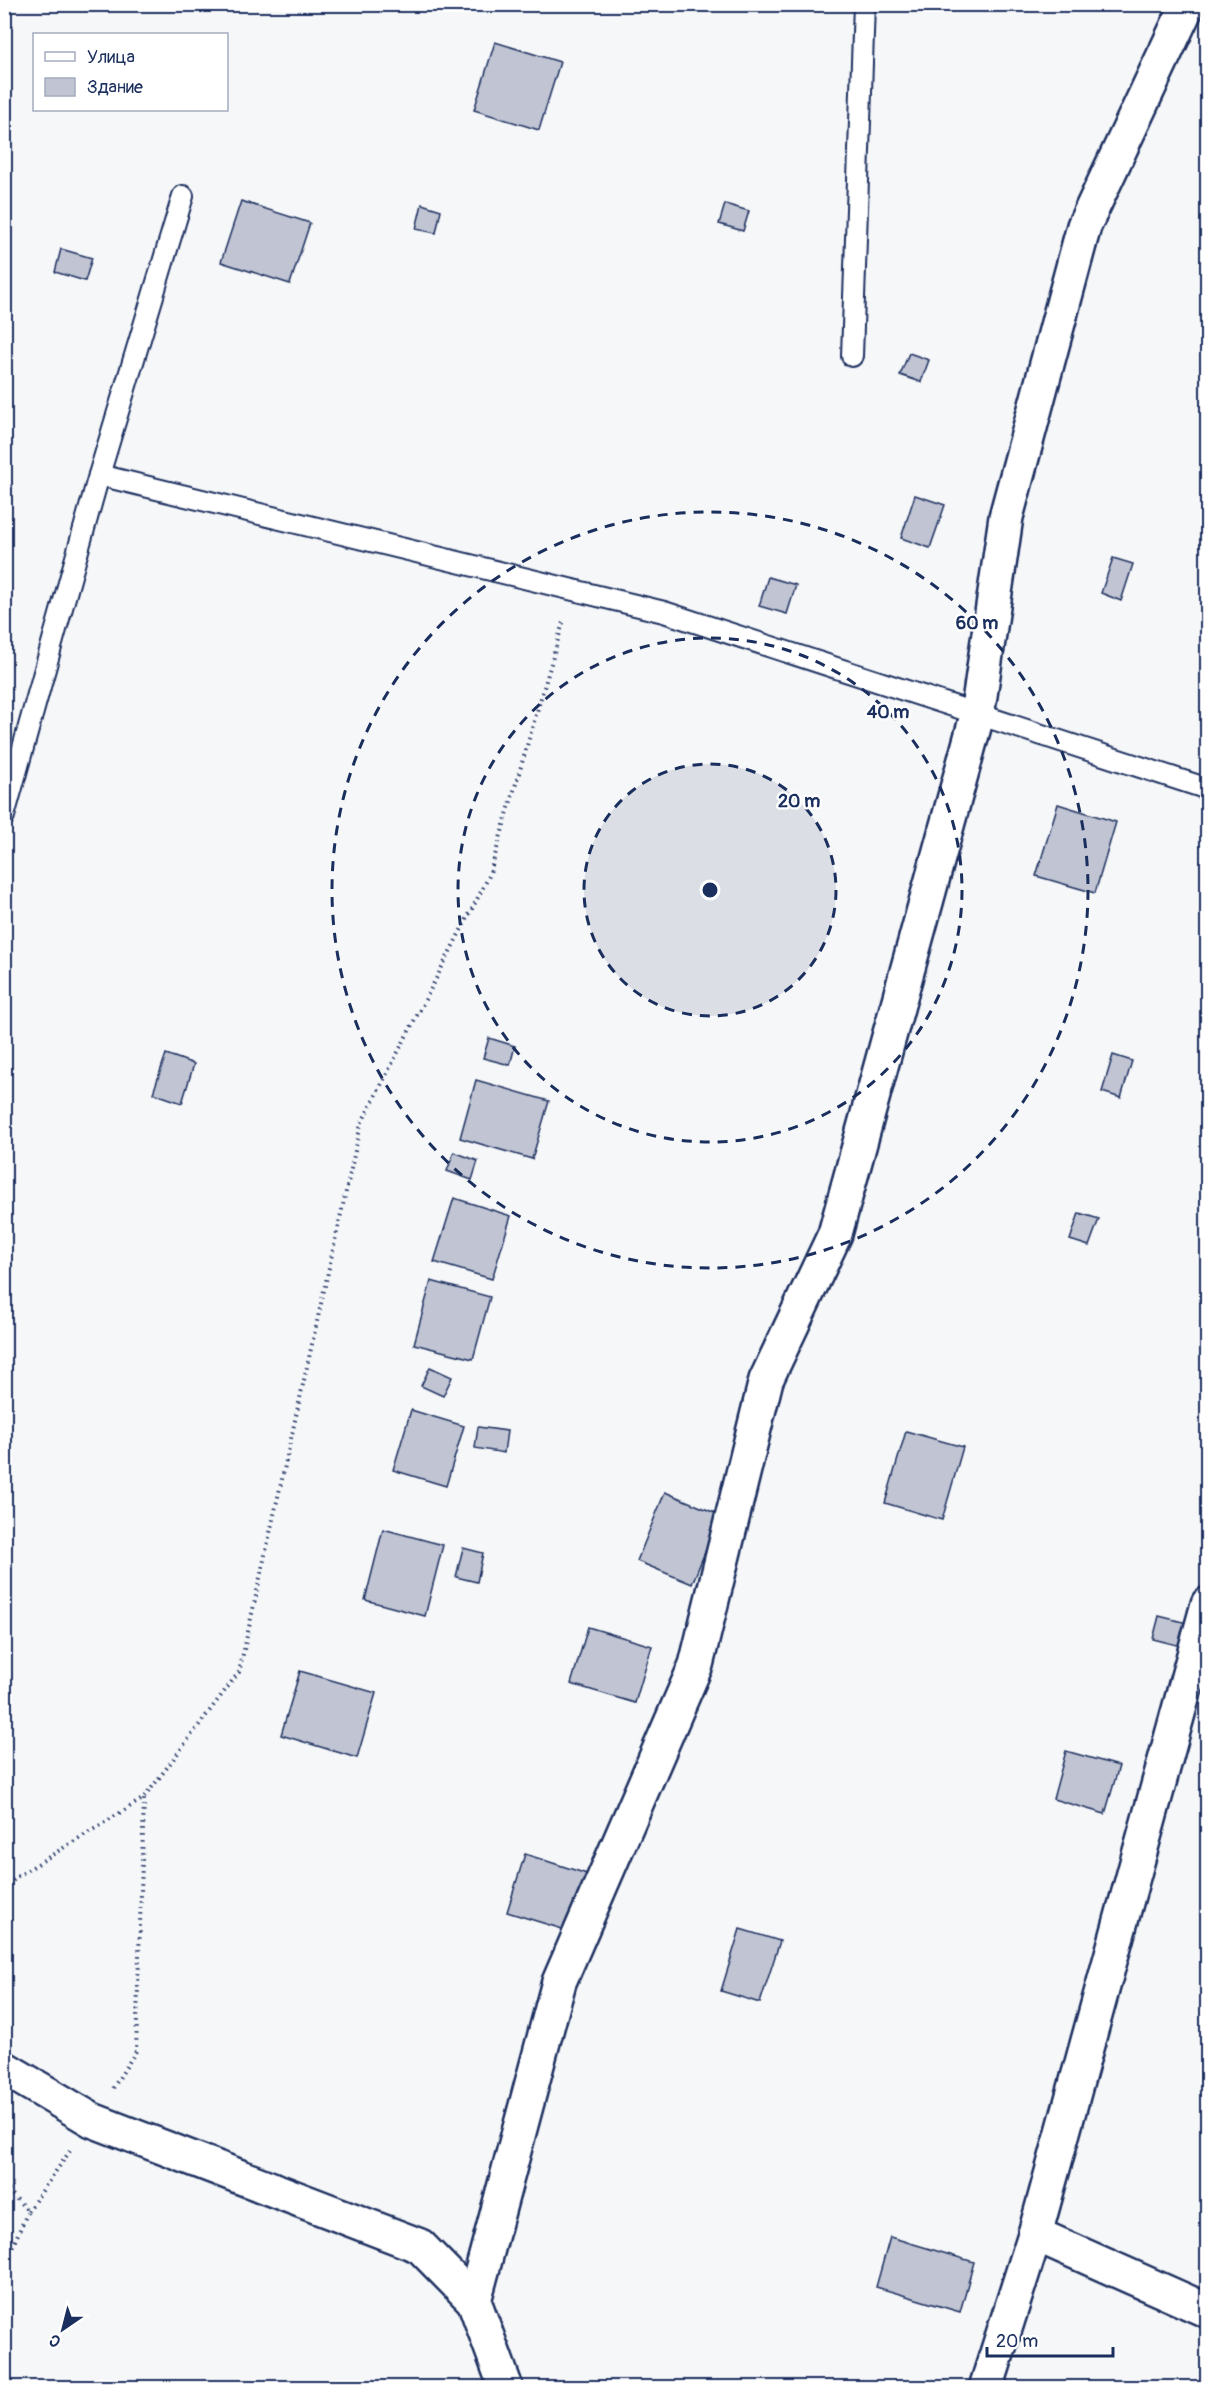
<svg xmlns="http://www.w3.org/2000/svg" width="1212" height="2392" font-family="Pangolin,sans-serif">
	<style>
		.building { fill: #c0c4d3; stroke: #1b2f5e; stroke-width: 1.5 }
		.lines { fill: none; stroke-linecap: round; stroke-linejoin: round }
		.service-casing { stroke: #1b2f5e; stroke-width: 24 }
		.minor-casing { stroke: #1b2f5e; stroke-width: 38 }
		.path { stroke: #1b2f5e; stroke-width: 4; stroke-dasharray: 1.5 4.5; stroke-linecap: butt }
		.service { stroke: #fff; stroke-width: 20 }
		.minor { stroke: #fff; stroke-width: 33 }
		.ring { fill: none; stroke: #1b2f5e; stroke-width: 3; stroke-dasharray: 10 8 }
		.centre { fill: #1b2f5e; stroke: #fff; stroke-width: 3 }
		.ring-label { font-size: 18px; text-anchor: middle; font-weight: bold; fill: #1b2f5e; stroke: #fff; stroke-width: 4.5; stroke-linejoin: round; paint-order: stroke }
	</style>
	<rect width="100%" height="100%" fill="#f6f7f9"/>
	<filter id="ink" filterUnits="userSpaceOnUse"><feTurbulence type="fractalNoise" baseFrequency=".0167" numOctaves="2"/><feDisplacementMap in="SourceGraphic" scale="12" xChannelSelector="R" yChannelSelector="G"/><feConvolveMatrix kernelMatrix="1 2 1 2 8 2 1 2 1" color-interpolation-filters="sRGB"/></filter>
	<g filter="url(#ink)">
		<!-- building -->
		<g class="building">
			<path d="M 495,42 L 560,62 L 539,130 L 474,110 Z"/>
			<path d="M 241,201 L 310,223 L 290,284 L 221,262 Z"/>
			<path d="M 422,204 L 441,210 L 436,233 L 416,229 Z"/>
			<path d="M 725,204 L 749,211 L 743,231 L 719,224 Z"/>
			<path d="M 61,249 L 92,258 L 85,281 L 55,272 Z"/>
			<path d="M 909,353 L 929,360 L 921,382 L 900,375 Z"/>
			<path d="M 915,495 L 945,505 L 930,548 L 901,538 Z"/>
			<path d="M 1113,558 L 1133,564 L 1121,601 L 1101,593 Z"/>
			<path d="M 768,577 L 796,585 L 787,614 L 759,606 Z"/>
			<path d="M 1058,804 L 1116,822 L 1095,893 L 1036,876 Z"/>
			<path d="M 489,1038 L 515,1046 L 510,1065 L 483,1058 Z"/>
			<path d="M 166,1054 L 194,1064 L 182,1103 L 153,1093 Z"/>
			<path d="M 1113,1055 L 1132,1061 L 1121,1098 L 1102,1092 Z"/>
			<path d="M 476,1080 L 549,1101 L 532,1159 L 460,1138 Z"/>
			<path d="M 454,1152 L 478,1161 L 472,1180 L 447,1171 Z"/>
			<path d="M 454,1198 L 511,1216 L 492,1279 L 434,1262 Z"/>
			<path d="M 1079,1213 L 1099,1219 L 1089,1246 L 1070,1240 Z"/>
			<path d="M 431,1281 L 490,1297 L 473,1359 L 414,1344 Z"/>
			<path d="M 430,1367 L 452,1377 L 443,1396 L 421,1386 Z"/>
			<path d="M 411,1410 L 464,1426 L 446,1486 L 393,1470 Z"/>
			<path d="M 478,1427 L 507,1431 L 504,1453 L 475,1448 Z"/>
			<path d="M 906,1431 L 963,1447 L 942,1520 L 885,1503 Z"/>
			<path d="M 665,1492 L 720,1515 L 692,1584 L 637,1561 Z"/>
			<path d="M 383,1529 L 443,1545 L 425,1616 L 365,1600 Z"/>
			<path d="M 463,1548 L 483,1553 L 477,1582 L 456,1577 Z"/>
			<path d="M 1159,1616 L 1187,1623 L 1181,1646 L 1153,1639 Z"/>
			<path d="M 588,1627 L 652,1646 L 635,1703 L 571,1684 Z"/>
			<path d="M 300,1671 L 376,1693 L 357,1758 L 281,1735 Z"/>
			<path d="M 1066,1751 L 1119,1766 L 1105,1814 L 1053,1799 Z"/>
			<path d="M 525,1854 L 587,1874 L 569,1931 L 507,1912 Z"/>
			<path d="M 740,1929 L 780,1941 L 760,2003 L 721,1991 Z"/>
			<path d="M 890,2237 L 974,2262 L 960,2312 L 876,2287 Z"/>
		</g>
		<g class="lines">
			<defs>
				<g id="service">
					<path d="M 852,356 L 864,4"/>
					<path d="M 99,475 L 664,612 L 1208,789"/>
					<path d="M 4,816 L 99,475 L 183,196"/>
				</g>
				<g id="minor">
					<path d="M 4,2068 L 92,2120 L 420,2246 L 474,2301 L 506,2388"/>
					<path d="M 1035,2234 L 1208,2311"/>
					<path d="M 474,2301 L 559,1982 L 696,1665 L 766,1380 L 835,1234 L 977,716 L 1006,517 L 1084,226 L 1188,4"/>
					<path d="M 986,2388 L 1035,2234 L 1208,1604"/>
				</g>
			</defs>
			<!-- service casing -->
			<use href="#service" class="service-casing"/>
			<!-- minor casing -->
			<use href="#minor" class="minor-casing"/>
			<!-- path -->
			<g class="path">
				<path d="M 4,1889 L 18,1876 L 144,1798 L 239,1672 L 361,1124 L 489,876 L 564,619"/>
				<path d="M 113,2088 L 136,2051 L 144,1799"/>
				<path d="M 4,2186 L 28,2211 L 4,2266"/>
				<path d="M 28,2211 L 70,2151"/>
			</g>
			<!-- service -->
			<use href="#service" class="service"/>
			<!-- minor -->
			<use href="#minor" class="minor"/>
		</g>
	</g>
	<!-- distance rings -->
	<circle cx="710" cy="890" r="126" fill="#1b2f5e" fill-opacity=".12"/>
	<g class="ring">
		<circle cx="710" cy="890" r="126"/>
		<circle cx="710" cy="890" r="252"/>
		<circle cx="710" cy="890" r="378"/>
	</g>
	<circle cx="710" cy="890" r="9" class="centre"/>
	<g class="ring-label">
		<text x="977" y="629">60 m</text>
		<text x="888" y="718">40 m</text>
		<text x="799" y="807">20 m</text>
	</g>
	<!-- margin -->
	<rect width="1212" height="2392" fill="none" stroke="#fff" stroke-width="24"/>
	<rect x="12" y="12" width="1188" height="2368" fill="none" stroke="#1b2f5e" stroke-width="2" filter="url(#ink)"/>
	<!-- legend -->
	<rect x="33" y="33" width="195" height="78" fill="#ffffff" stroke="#a4acbf" stroke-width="1.5"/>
	<rect x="45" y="52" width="30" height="9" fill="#ffffff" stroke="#a4acbf" stroke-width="1.5"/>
	<text x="87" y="63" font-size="18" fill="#1b2f5e">Улица</text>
	<rect x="45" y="78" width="30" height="18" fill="#c0c4d3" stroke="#a4acbf" stroke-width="1.5"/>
	<text x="87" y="93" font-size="18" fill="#1b2f5e">Здание</text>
	<!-- north arrow -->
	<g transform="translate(63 2329) rotate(215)" stroke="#ffffff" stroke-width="4.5" paint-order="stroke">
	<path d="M0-4.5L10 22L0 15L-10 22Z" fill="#1b2f5e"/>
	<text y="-9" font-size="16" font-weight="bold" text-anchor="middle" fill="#1b2f5e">С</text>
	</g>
	<!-- scale -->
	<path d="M987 2347v9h126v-9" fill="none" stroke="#1b2f5e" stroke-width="3"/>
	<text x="996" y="2347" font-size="18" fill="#1b2f5e" stroke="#ffffff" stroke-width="4.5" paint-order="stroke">20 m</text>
</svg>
